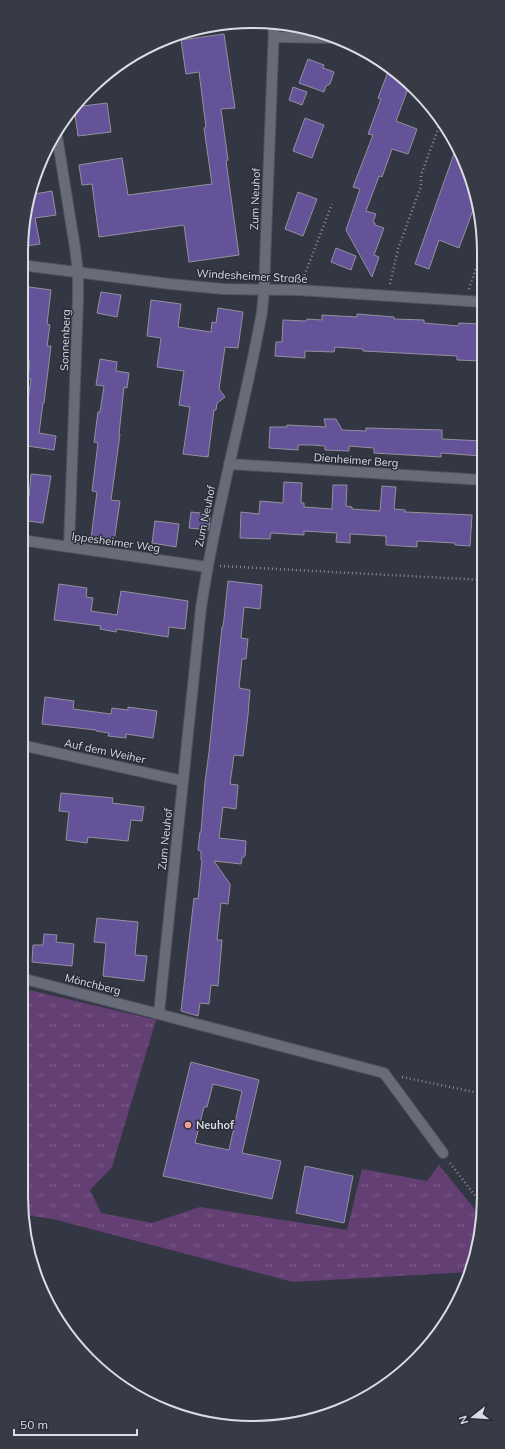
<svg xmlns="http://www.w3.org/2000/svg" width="505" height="1449" font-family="Mulish,sans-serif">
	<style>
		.grass { fill: url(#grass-tufts) }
		.building { fill: #645398; stroke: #93909e; fill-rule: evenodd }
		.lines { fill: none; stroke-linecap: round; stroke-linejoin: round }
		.minor-casing { stroke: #51535e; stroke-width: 12 }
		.path { stroke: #898c96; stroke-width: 2.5; stroke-dasharray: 1 3; stroke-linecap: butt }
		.minor { stroke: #686c79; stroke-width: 10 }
		.poi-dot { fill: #f59b98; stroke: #2a2d38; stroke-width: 1.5 }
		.labels { text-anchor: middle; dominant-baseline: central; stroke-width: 3; stroke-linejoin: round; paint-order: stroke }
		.street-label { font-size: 11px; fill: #dbdde5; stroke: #2a2d38 }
		.poi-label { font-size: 11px; font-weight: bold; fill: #dbdde5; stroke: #2a2d38; text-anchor: start }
		.rim { fill: none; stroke: #dbdde5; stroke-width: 2 }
	</style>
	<defs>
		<pattern id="grass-tufts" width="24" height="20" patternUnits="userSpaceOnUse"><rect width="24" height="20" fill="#643f73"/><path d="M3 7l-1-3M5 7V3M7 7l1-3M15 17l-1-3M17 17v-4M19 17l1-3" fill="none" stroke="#7a5a87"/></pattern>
	</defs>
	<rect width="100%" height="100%" fill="#333743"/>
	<!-- grass -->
	<path class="grass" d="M 21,988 L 156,1020 L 112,1167 L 90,1190 L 101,1213 L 152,1223 L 200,1207 L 347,1230 L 362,1169 L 427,1181 L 439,1165 L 481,1217 L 476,1256 L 469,1272 L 293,1282 L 53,1219 L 25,1215 L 21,1196 Z"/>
	<!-- building -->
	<g class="building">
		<path d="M 224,34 L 235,108 L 221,109 L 228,160 L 226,161 L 239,255 L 189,262 L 184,225 L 99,237 L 92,184 L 82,185 L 79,165 L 122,158 L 128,195 L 212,184 L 204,128 L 206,127 L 199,72 L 186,74 L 181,40 Z"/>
		<path d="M 308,59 L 324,65 L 323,68 L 334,72 L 330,84 L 326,86 L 324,92 L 299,83 Z"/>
		<path d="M 389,69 L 409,86 L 396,121 L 417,129 L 408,154 L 392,149 L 382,177 L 379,176 L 366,211 L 376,214 L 373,222 L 375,223 L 375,225 L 384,228 L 374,255 L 379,257 L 372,277 L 346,230 L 360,189 L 353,187 L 373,135 L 368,134 L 381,99 L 378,98 Z"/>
		<path d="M 293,87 L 307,92 L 302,105 L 289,100 Z"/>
		<path d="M 107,103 L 111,132 L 78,136 L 74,107 Z"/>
		<path d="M 305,118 L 324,125 L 312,158 L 293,151 Z"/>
		<path d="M 457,145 L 460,150 L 476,202 L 459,248 L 439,240 L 429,269 L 415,264 Z"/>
		<path d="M 52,191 L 56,215 L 35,218 L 40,244 L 26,246 L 24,230 L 29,195 Z"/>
		<path d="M 298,192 L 317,199 L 303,236 L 285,229 Z"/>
		<path d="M 336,248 L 356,256 L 351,270 L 331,262 Z"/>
		<path d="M 29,287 L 51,290 L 47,324 L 50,325 L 47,346 L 51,346 L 44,403 L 43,403 L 39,433 L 56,436 L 54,450 L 21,445 L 21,419 L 25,420 L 31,379 L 28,379 L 30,361 L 21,360 Z"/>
		<path d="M 101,292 L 121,295 L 117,317 L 97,313 Z"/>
		<path d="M 151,300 L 181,304 L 178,327 L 211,332 L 212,322 L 216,323 L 218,308 L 243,312 L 238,348 L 225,347 L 219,389 L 225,397 L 217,403 L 216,410 L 214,410 L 208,457 L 183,454 L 190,407 L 179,405 L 184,371 L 157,367 L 161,338 L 147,336 Z"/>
		<path d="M 357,314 L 394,317 L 394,319 L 424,320 L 424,323 L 458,326 L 459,323 L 482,324 L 481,361 L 457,360 L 457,356 L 363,351 L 363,349 L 335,347 L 334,352 L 305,351 L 305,358 L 275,356 L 276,342 L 282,342 L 283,320 L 306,321 L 307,319 L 322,320 L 322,315 L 357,317 Z"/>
		<path d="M 100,359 L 117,362 L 116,371 L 129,373 L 127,388 L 124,387 L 119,434 L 120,434 L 111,500 L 120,501 L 114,541 L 91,538 L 97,492 L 92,491 L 98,443 L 94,442 L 98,412 L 100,412 L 104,386 L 96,385 Z"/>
		<path d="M 324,419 L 336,419 L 342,430 L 366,431 L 366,428 L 442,430 L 442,439 L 482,441 L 482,456 L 441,453 L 441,457 L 374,453 L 374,448 L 349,446 L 349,451 L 325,450 L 325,446 L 312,445 L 298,445 L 298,450 L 269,448 L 270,427 L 287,427 L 287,425 L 326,427 Z"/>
		<path d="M 31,474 L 51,476 L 43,523 L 21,520 L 21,496 L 29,497 Z"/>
		<path d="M 284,482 L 302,483 L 301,503 L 304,503 L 304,507 L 332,509 L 333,485 L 347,485 L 346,506 L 352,507 L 352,509 L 380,511 L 382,486 L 396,487 L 394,509 L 405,510 L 405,512 L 472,515 L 470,546 L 455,545 L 455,543 L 417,541 L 417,547 L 386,545 L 386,536 L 350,534 L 350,543 L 336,542 L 337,533 L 304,531 L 304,535 L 271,533 L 270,539 L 240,538 L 241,512 L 259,514 L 260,501 L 283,503 Z"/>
		<path d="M 191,512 L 210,514 L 209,530 L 189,528 Z"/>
		<path d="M 155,521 L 179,524 L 176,547 L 152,543 Z"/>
		<path d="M 228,581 L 262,585 L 260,609 L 244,607 L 241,638 L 248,639 L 246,659 L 242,659 L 239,688 L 250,690 L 248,715 L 243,756 L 234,755 L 230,784 L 238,785 L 236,809 L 223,807 L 219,838 L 246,841 L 245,856 L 242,858 L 241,864 L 214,861 L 230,884 L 230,887 L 228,904 L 221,903 L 217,940 L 222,940 L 218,986 L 211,985 L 209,1004 L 200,1003 L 198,1016 L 181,1011 L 194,898 L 198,899 L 202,860 L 201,860 L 201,851 L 198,850 L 200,832 L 201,832 L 205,782 L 209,752 L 222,627 L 223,627 L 224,619 Z"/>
		<path d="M 59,584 L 87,588 L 86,597 L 93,598 L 91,611 L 117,615 L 121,591 L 188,601 L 185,629 L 169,627 L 168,637 L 117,629 L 116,632 L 100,629 L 101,626 L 54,620 Z"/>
		<path d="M 45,697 L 74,701 L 73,709 L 111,714 L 112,708 L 128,710 L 128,707 L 157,711 L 153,738 L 126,734 L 126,738 L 108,736 L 109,733 L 96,731 L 96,730 L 42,724 Z"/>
		<path d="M 61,793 L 113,798 L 112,803 L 144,807 L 142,821 L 131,820 L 128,841 L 88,837 L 87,843 L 66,840 L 69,812 L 59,811 Z"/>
		<path d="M 97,918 L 138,922 L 135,955 L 147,956 L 144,981 L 103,976 L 106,943 L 94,942 Z"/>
		<path d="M 44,934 L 57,935 L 56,942 L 74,944 L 72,966 L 32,962 L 33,945 L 43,945 Z"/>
		<path d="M 191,1062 L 259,1080 L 242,1153 L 281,1161 L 272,1199 L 163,1176 ZM 213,1084 L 242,1091 L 229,1150 L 195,1143 L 204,1107 L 207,1107 Z"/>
		<path d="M 305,1166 L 353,1176 L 344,1223 L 296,1213 Z"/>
	</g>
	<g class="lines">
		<defs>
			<g id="minor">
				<path d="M 274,37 L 335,38"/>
				<path d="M 57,136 L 75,248 L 78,272 L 78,301 L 69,547"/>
				<path d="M 21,265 L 170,284 L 224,289 L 298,290 L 482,302"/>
				<path d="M 229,464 L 483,480"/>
				<path d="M 21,540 L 207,567"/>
				<path d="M 21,745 L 183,781"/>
				<path d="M 21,978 L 384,1073 L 443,1153"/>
				<path d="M 159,1013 L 201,608 C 216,508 244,411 262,312 L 264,290 L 274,26"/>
			</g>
		</defs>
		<!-- minor casing -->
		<use href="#minor" class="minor-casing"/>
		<!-- path -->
		<g class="path">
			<path d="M 303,279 L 332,204"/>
			<path d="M 390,284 L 398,249 L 421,186 L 421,175 L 441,121"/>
			<path d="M 469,289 L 482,251"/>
			<path d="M 220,566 L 483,580"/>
			<path d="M 402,1077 L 484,1094"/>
			<path d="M 450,1163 L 483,1206"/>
		</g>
		<!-- minor -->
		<use href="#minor" class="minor"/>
	</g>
	<!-- markers -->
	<circle class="poi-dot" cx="188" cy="1125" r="4"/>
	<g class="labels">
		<!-- street labels -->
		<g class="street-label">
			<text transform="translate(255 199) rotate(-88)">Zum Neuhof</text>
			<text transform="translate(252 276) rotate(3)">Windesheimer Straße</text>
			<text transform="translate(65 340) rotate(-88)">Sonnenberg</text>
			<text transform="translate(356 460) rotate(4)">Dienheimer Berg</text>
			<text transform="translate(205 516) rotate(-78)">Zum Neuhof</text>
			<text transform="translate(116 542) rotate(8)">Ippesheimer Weg</text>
			<text transform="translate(105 751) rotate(12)">Auf dem Weiher</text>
			<text transform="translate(165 839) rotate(-84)">Zum Neuhof</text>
			<text transform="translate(93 984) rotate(14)">Mönchberg</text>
		</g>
		<!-- poi labels -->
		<g class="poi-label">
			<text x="196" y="1125">Neuhof</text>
		</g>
	</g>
	<!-- crop -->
	<path d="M0 0H505V1449H0ZM252 28H253A224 224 0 0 1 477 252V1197A224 224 0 0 1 253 1421H252A224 224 0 0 1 28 1197V252A224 224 0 0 1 252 28Z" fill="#383b46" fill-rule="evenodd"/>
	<path class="rim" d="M252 28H253A224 224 0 0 1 477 252V1197A224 224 0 0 1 253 1421H252A224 224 0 0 1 28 1197V252A224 224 0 0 1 252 28Z"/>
	<!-- north arrow -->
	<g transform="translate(473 1417) rotate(253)" stroke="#2a2d38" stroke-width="3" paint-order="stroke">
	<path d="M0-3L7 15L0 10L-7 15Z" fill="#dbdde5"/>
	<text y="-6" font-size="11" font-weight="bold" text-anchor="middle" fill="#dbdde5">N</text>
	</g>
	<!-- scale -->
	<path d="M14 1429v6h123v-6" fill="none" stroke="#dbdde5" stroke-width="2"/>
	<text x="20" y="1429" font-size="12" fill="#dbdde5" stroke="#2a2d38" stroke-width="3" paint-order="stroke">50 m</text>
</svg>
